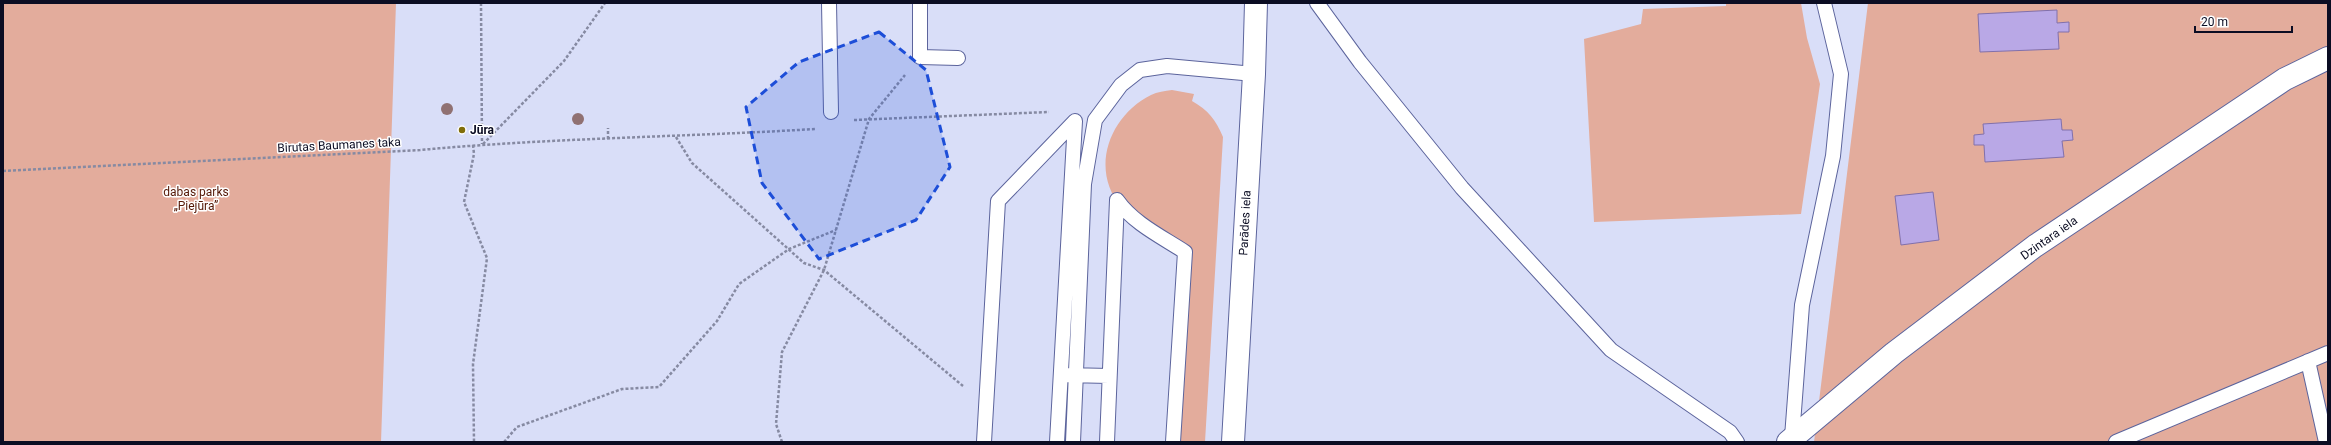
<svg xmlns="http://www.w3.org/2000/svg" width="2331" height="445" font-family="Roboto,sans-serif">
  <rect width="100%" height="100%" fill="#d9def8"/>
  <path fill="#e3ac9c" d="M 3,3 L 396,3 L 381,442 L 3,442 Z
    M 1726,3 L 1801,3 L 1807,38 L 1820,84 L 1801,214 L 1594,222 L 1584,39 L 1641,24 L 1643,9 L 1726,6 Z
    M 1868,3 L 2328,3 L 2328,442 L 1814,442 Z
    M 1172,90 L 1194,94 L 1192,101 C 1208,110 1216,120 1223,137 L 1205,442 L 1173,442 L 1185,252 C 1170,241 1155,231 1140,220 C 1134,217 1127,213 1122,208 C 1089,170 1109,116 1151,95 C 1157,92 1165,91 1172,90 Z"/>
  <path fill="#b9a8e6" stroke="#8170ab" d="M 2057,10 L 2057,23 L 2069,22 L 2069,32 L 2058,32 L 2059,49 L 1980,52 L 1978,14 Z
    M 2061,119 L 2062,130 L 2072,130 L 2073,140 L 2062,141 L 2064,157 L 1985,162 L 1984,145 L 1974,145 L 1974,135 L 1984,134 L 1983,124 Z
    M 1933,192 L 1939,240 L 1901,245 L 1895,196 Z"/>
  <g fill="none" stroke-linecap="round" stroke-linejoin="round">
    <g stroke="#5c649c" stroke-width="16">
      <path id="service" d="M 829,3 L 831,112
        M 920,3 L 920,57 L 958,58
        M 1317,3 L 1360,62 L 1462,188 L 1611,350 L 1730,432 L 1737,442
        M 2308,361 L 2326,442
        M 1066,375 L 1109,376
        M 1792,437 L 1802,305 L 1833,156 L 1841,74 L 1824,3
        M 984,442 L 998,201 L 1075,121 L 1057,442
        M 1073,442 L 1084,184 L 1095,120 L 1121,85 L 1140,70 L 1167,66 L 1254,74
        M 1107,442 L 1117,200 C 1133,223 1162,237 1185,252 L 1173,442
        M 2116,442 L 2328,353"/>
    </g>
    <g stroke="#5c649c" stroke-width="24">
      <path id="minor" d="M 1788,442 L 1894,353 L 2035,246 L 2285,79 L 2328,58"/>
    </g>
    <g stroke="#5c649c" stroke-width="24">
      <path id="tertiary" d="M 1233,442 L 1254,74 L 1256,3"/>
    </g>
    <path stroke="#868aa2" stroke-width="2.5" stroke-dasharray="3 2" stroke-linecap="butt" d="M 481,3 L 482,144
      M 854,120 L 1049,112
      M 676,137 L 692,163 L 804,263 L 824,270 L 963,386
      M 608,139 L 608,128
      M 483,144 L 564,61 L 605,3
      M 473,145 L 474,154 L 464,202 L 487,258 L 473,364 L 474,442
      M 3,171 L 420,150 C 551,138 683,137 815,129
      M 504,442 L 517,427 L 622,389 L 659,387 L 717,321 L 739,284 L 789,249 L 836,230
      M 782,442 L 776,424 L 782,352 L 824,270 L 869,119 L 905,75"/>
    <use href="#service" stroke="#fff" stroke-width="14"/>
    <use href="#minor" stroke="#fff" stroke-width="22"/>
    <use href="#tertiary" stroke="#fff" stroke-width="22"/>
  </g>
  <g fill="#907172">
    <circle cx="447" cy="109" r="6"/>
    <circle cx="578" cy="119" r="6"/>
  </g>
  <path fill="#1d4ed8" fill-opacity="0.2" stroke="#1d4ed8" stroke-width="3" stroke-dasharray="8 5" stroke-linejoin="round" d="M 879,32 L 926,70 L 950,167 L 916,220 L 819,259 L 762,183 L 746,107 L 799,62 Z"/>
  <circle fill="#806d09" stroke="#fff" stroke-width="1.5" cx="462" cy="130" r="4"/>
  <g text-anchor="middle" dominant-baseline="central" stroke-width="3" stroke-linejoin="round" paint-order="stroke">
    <g font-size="12" font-weight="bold" fill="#0b0d23" stroke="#fff" text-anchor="start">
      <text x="470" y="130">Jūra</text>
    </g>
    <g font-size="12" fill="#0b0d23" stroke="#fff">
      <text transform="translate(339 145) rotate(-3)">Birutas Baumanes taka</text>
      <text transform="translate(1245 223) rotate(-87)">Parādes iela</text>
      <text transform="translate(2049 238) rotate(-35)">Dzintara iela</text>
    </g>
    <g font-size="12" fill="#541705" stroke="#fff">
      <text x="196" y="192">dabas parks<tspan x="196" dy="14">„Piejūra”</tspan></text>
    </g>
  </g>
  <rect width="2331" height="445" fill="none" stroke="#0b0d23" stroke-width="8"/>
  <path d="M2195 26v6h97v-6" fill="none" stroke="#0b0d23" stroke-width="2"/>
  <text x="2201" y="26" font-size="12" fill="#0b0d23" stroke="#ffffff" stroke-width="3" paint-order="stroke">20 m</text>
</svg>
